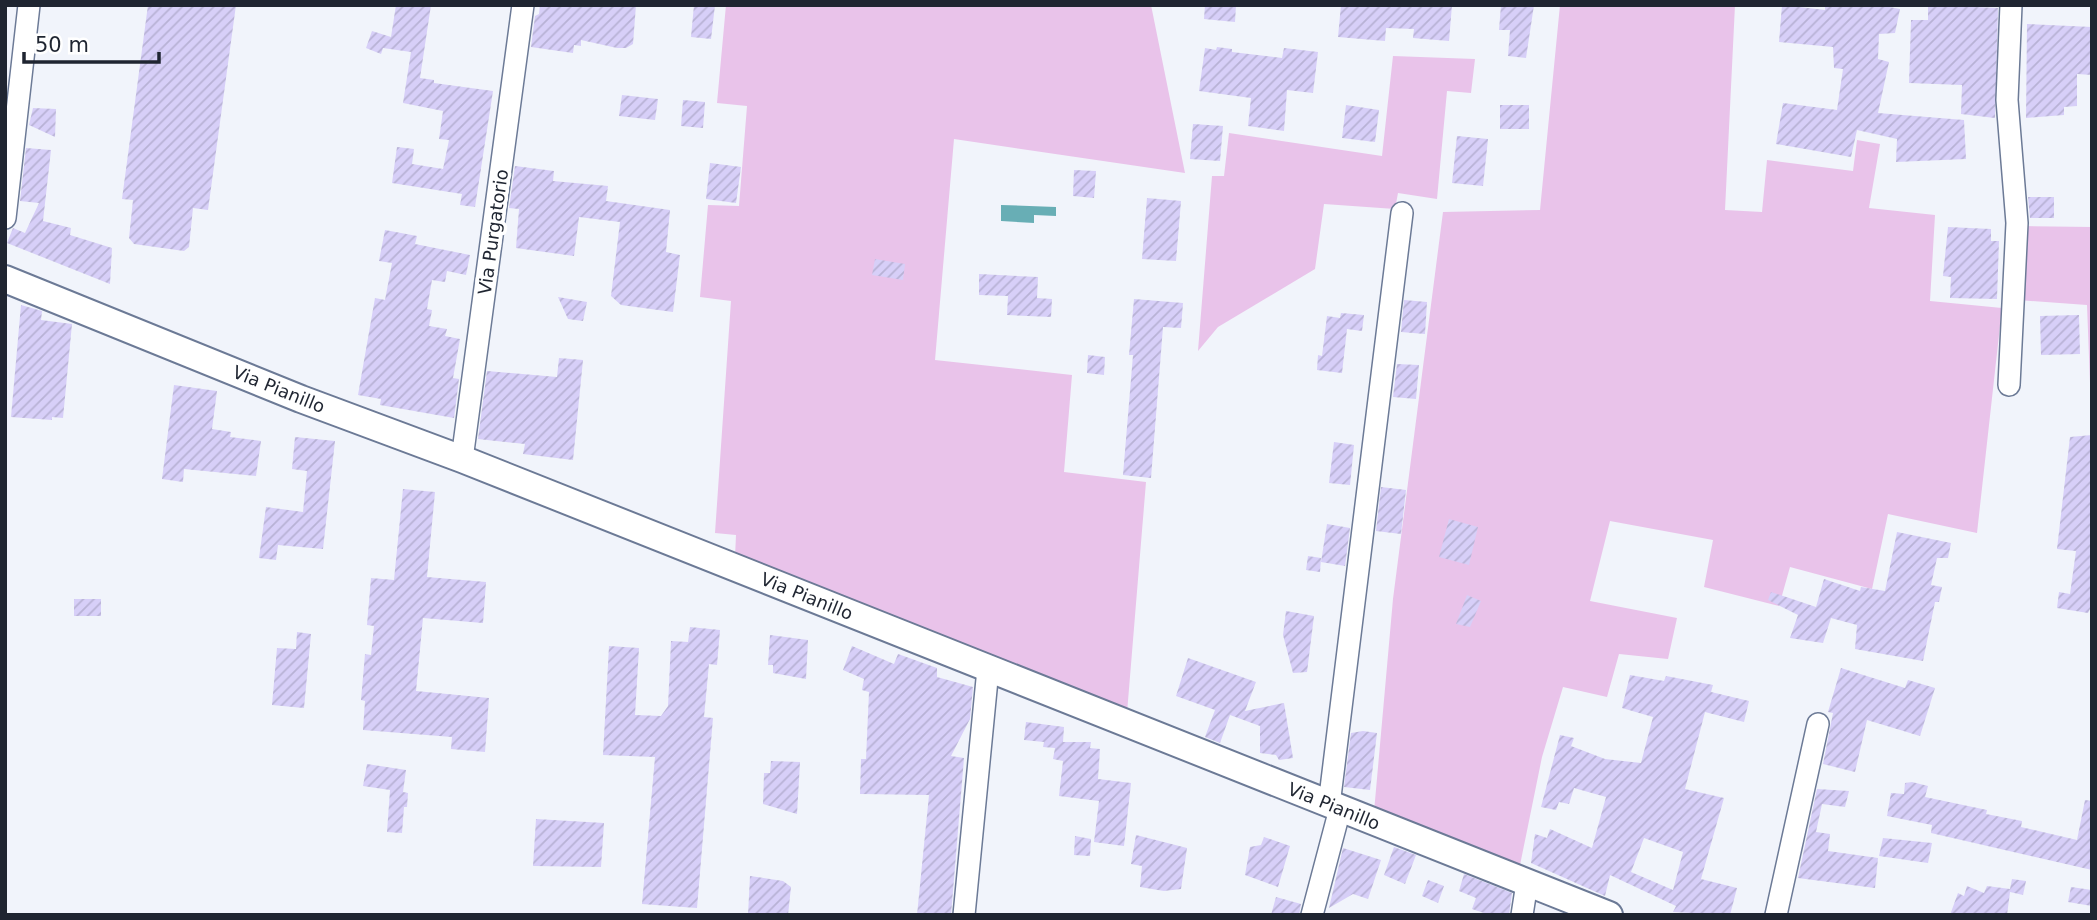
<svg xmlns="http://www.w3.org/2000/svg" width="2097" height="920" font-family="'DejaVu Sans',sans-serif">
  <defs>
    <pattern id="building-hatch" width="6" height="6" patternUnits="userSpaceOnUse" patternTransform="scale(1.75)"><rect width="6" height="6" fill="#d7cff8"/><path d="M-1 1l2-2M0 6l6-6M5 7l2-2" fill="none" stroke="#b8b2d5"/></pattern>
  </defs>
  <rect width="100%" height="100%" fill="#f1f4fb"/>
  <path fill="#e9c3ea" d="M 726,5 L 1151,5 L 1185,173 L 954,139 L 935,360 L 1072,375 L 1064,472 L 1146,482 L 1127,713 L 735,557 L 736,535 L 715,533 L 731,301 L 700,297 L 708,205 L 739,206 L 747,106 L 717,103 Z
    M 1560,5 L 1735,5 L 1725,210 L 1762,212 L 1767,160 L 1853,171 L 1857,140 L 1880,144 L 1869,208 L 1935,215 L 1930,301 L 2002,308 L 1977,533 L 1888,514 L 1872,589 L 1790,567 L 1779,606 L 1704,587 L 1713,540 L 1610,521 L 1590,601 L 1677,618 L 1668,659 L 1619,654 L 1607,697 L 1563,687 L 1542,757 L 1519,870 L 1374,812 L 1393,599 L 1443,212 L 1540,210 Z
    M 1393,56 L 1475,59 L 1471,93 L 1447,91 L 1437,199 L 1398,193 L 1395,209 L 1324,204 L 1315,269 L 1218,327 L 1198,351 L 1212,176 L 1224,176 L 1229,133 L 1382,156 Z
    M 2022,226 L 2092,227 L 2092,435 L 2087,305 L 2018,300 Z"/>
  <path fill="#68aeb5" d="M 1001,205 L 1056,207 L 1056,216 L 1034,215 L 1034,223 L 1001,221 Z"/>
  <path fill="url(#building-hatch)" fill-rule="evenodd" d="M 148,5 L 236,5 L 208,210 L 193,208 L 189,247 L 184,251 L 134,244 L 129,238 L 133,200 L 122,199 Z
    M 396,5 L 431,5 L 420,78 L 434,80 L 434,83 L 493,91 L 475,207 L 460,205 L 462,194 L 392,183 L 397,147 L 414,149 L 412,164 L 443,169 L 449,140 L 439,139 L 443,111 L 403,103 L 411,52 L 383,48 L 381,54 L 366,48 L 372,31 L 391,37 Z
    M 540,5 L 636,5 L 633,44 L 626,48 L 617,48 L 581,40 L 581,46 L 574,45 L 573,53 L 531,47 L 535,16 L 539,14 Z
    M 694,5 L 715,5 L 711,39 L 691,37 Z
    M 1205,5 L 1236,5 L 1235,22 L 1204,19 Z
    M 1341,5 L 1452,5 L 1449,41 L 1413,38 L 1414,29 L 1386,28 L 1385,41 L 1338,37 Z
    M 1501,5 L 1534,5 L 1526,58 L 1508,56 L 1510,30 L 1499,30 Z
    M 1782,5 L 1825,10 L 1825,5 L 1879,5 L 1900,9 L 1895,33 L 1879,34 L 1878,59 L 1889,62 L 1878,113 L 1964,120 L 1966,159 L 1896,162 L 1897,139 L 1857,130 L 1851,157 L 1776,144 L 1783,103 L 1837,110 L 1843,69 L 1834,68 L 1833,47 L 1779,42 Z
    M 1928,5 L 1998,8 L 1995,118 L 1961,114 L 1962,85 L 1909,83 L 1911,20 L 1928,20 Z
    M 2027,24 L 2092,27 L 2092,75 L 2077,74 L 2077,106 L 2064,107 L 2064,115 L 2026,118 Z
    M 1217,47 L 1232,49 L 1232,52 L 1282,58 L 1284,48 L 1318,52 L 1313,93 L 1287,90 L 1284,131 L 1248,126 L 1251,98 L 1199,91 L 1205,48 L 1216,50 Z
    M 622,95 L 658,99 L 655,120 L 619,116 Z
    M 683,100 L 705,102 L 703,128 L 681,126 Z
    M 1346,105 L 1379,110 L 1375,142 L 1342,138 Z
    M 1500,105 L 1529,105 L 1529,129 L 1500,129 Z
    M 33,108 L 56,109 L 55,137 L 29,125 Z
    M 1193,124 L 1223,126 L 1220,161 L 1190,159 Z
    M 1457,136 L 1488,139 L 1483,186 L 1452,183 Z
    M 26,148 L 51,150 L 43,221 L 71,228 L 70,235 L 112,248 L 110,284 L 7,243 L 13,228 L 25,233 L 39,203 L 20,201 Z
    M 710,163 L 741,167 L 736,203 L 706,199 Z
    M 515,166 L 554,171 L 553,181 L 608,186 L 606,201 L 670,210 L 666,252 L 680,255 L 673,312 L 621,305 L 611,296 L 620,222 L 579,217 L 574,256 L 516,248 L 519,209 L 509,208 Z
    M 1074,170 L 1096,171 L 1094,198 L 1073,196 Z
    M 2028,197 L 2054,197 L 2054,218 L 2030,218 Z
    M 1147,198 L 1181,201 L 1176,261 L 1142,259 Z
    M 1948,227 L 1991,229 L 1991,241 L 1999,241 L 1997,299 L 1950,298 L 1951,277 L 1943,276 Z
    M 385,230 L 417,236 L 415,244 L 470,255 L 466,275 L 447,271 L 445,282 L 432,280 L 427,309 L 432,310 L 429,326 L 447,329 L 445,336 L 460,339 L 453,378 L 459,379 L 454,418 L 380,405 L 381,399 L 358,395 L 375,298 L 385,300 L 392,263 L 379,261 Z
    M 875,259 L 905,264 L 903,280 L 872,275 Z
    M 979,274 L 1038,277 L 1037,298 L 1052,299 L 1051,317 L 1007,315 L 1008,296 L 979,295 Z
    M 558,297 L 587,302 L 583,321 L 568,319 Z
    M 1134,299 L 1183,303 L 1181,328 L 1163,327 L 1151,478 L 1123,475 L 1133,355 L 1129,355 Z
    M 1404,300 L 1427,302 L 1425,334 L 1401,332 Z
    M 21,305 L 42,311 L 41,320 L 72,324 L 63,418 L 52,417 L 52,420 L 11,417 Z
    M 1341,313 L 1364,315 L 1362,331 L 1347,329 L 1342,373 L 1317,370 L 1318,355 L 1322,356 L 1327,316 L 1340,318 Z
    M 2079,315 L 2080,354 L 2041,355 L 2040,316 Z
    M 1088,355 L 1105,357 L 1104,375 L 1087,373 Z
    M 559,358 L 583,360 L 573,460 L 523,454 L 525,444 L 478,439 L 487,371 L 557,377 Z
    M 1397,364 L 1419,365 L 1416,399 L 1393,397 Z
    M 174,385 L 217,391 L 212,429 L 231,432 L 230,437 L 261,441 L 256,476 L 184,469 L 183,482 L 162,479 Z
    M 2092,435 L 2092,605 L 2088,613 L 2057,608 L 2059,592 L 2070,594 L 2076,551 L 2057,549 L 2070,437 Z
    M 295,437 L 335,441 L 323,549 L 278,545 L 276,560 L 259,558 L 266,507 L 303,512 L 307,471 L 292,469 Z
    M 1334,442 L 1354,445 L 1350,485 L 1329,483 Z
    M 1381,487 L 1406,490 L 1401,534 L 1376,531 Z
    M 403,489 L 435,492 L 427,577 L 486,582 L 483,623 L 423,618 L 416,691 L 489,698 L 485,752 L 451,749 L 452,737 L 363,730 L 365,701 L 361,700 L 365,654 L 371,655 L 374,626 L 367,625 L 371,578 L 394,580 Z
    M 1449,519 L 1478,527 L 1469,565 L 1439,557 Z
    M 1327,524 L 1350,528 L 1345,566 L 1321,562 Z
    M 1897,532 L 1951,543 L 1948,558 L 1937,558 L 1931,585 L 1942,587 L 1939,602 L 1935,602 L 1923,661 L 1855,649 L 1857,625 L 1831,618 L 1823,643 L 1790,638 L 1798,615 L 1768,600 L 1771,592 L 1816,607 L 1824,579 L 1860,591 L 1861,587 L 1885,591 Z
    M 1308,556 L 1321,558 L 1320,572 L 1306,570 Z
    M 1467,595 L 1481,601 L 1470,627 L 1456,624 Z
    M 74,599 L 101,599 L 101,616 L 74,616 Z
    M 1286,611 L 1314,616 L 1307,672 L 1293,673 L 1283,635 Z
    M 690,627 L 720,630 L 717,665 L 709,664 L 704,717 L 713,718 L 697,908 L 642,904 L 655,757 L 603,755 L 609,646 L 639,648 L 635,715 L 661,716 L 668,706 L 671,641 L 688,642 Z
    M 297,632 L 311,634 L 304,708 L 272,705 L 277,648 L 296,649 Z
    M 770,635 L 808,640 L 806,679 L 773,673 L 773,665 L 768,665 Z
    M 852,646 L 894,664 L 898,654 L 937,668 L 937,677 L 973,687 L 970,719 L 951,756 L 964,758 L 951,915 L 917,915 L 929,795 L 860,794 L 861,759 L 866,759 L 869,692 L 862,690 L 864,679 L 843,670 Z
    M 1188,658 L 1256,682 L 1245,711 L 1284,703 L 1293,758 L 1279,760 L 1276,755 L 1260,753 L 1260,726 L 1230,715 L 1220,743 L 1205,737 L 1215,710 L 1176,696 Z
    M 1841,668 L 1905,688 L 1908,680 L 1935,688 L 1920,736 L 1867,720 L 1855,772 L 1823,764 L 1833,713 L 1828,712 Z
    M 1630,675 L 1664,681 L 1666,676 L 1713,685 L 1711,692 L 1749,701 L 1744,722 L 1705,712 L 1685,789 L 1724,798 L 1701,879 L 1737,888 L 1730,915 L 1673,912 L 1676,906 L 1610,875 L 1605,896 L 1531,863 L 1535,834 L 1547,838 L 1550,829 L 1592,848 L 1606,797 L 1574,788 L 1569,804 L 1559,802 L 1556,810 L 1541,807 L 1560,735 L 1574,738 L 1571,746 L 1605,759 L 1641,763 L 1653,717 L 1622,708 ZM 1644,838 L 1683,852 L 1673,890 L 1631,872 Z
    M 1026,722 L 1064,727 L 1063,742 L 1091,742 L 1090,748 L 1100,749 L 1098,779 L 1131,783 L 1124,846 L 1094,842 L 1099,801 L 1059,796 L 1063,761 L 1053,759 L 1055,748 L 1043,747 L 1044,742 L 1024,740 Z
    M 1363,731 L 1377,733 L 1370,790 L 1344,787 L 1351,733 Z
    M 771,761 L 800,762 L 797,814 L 763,804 L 764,773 L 770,773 Z
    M 367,764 L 406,770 L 403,792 L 408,793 L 407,807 L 404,807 L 402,833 L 387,832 L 390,790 L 363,786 Z
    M 1912,782 L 1928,786 L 1925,797 L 1987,810 L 1986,814 L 2022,821 L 2021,827 L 2077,840 L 2085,800 L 2092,801 L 2092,870 L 1931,833 L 1932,825 L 1887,816 L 1891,793 L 1904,794 L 1905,783 Z
    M 1817,789 L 1849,791 L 1845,807 L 1822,804 L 1816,832 L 1830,834 L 1828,851 L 1878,858 L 1875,888 L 1798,878 Z
    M 536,819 L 604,823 L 601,867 L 533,866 Z
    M 1136,835 L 1187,848 L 1181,889 L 1164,891 L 1140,887 L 1142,866 L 1131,864 Z
    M 1075,836 L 1091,839 L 1090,856 L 1074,855 Z
    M 1264,837 L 1290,846 L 1278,887 L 1245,875 L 1250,847 L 1261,845 Z
    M 1883,838 L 1932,843 L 1928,863 L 1879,856 Z
    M 1394,847 L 1416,855 L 1405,884 L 1384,875 Z
    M 1343,848 L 1381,860 L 1368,899 L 1353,894 L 1329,908 Z
    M 1464,874 L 1512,893 L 1509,915 L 1490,915 L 1472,909 L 1476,898 L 1459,891 Z
    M 750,876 L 783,881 L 791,887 L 788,915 L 748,915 Z
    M 2012,879 L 2026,881 L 2023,895 L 2010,892 L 2007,915 L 1950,915 L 1958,893 L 1964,896 L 1967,886 L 1984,893 L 1987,886 L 2010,889 Z
    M 1428,880 L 1444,886 L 1438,903 L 1422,896 Z
    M 2071,887 L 2092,890 L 2092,906 L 2068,902 Z
    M 1276,897 L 1301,904 L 1299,915 L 1271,915 Z"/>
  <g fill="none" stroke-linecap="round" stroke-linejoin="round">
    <g stroke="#6c7a96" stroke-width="24">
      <path id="minor" d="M 5,218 L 29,5
        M 2009,385 L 2017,223 L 2007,100 L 2011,5
        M 462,459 L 523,5
        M 1329,805 L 1402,213
        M 964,915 L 988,669
        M 1312,915 L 1340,809
        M 1522,915 L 1527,883
        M 1776,915 L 1818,724"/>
    </g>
    <g stroke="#6c7a96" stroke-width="30">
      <path id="tertiary" d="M 5,279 L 301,399 L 462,459 L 1609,915"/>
    </g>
    <use href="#minor" stroke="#fff" stroke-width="21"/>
    <use href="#tertiary" stroke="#fff" stroke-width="26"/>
  </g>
  <g text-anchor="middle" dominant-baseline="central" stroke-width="7" stroke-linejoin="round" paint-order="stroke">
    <g font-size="18" fill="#1f2531" stroke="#fff">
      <text transform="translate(493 232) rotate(-82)">Via Purgatorio</text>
      <text transform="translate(279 389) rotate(22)">Via Pianillo</text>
      <text transform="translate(807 596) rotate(22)">Via Pianillo</text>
      <text transform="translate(1334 806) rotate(22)">Via Pianillo</text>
    </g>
  </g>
  <rect width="2097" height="920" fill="none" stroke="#1f2531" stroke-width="14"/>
  <path d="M24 52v10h135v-10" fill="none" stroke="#1f2531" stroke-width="3.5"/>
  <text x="35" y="52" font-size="21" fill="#1f2531" stroke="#ffffff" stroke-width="5" paint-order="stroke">50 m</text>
</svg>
